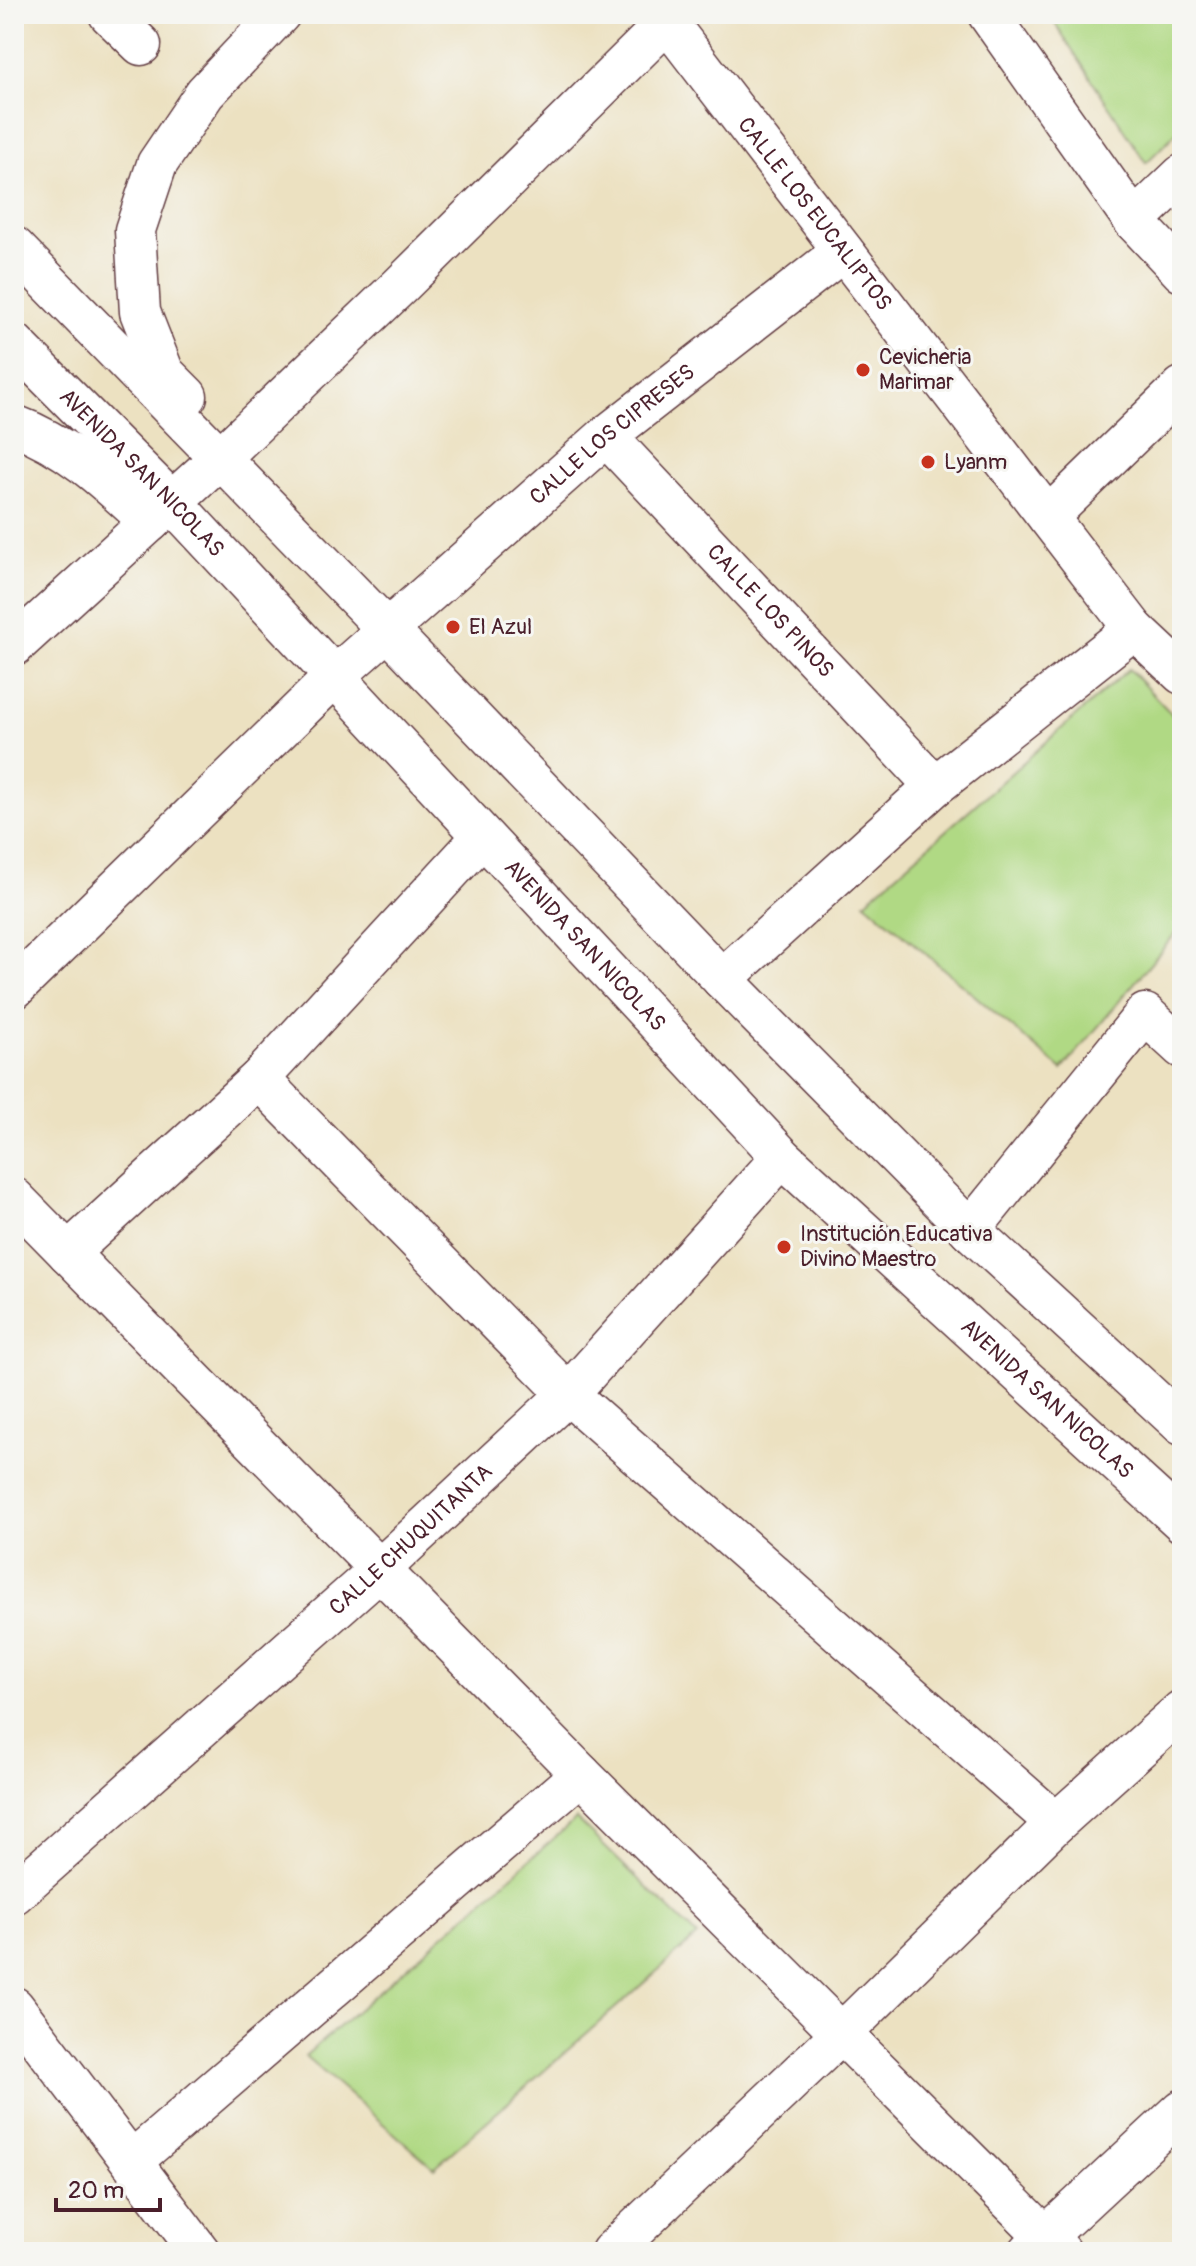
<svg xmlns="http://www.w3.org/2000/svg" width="1196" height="2266" font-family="Pangolin,sans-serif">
  <rect width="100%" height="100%" fill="#f6f6f2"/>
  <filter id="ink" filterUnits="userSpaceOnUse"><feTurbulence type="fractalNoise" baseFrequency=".0125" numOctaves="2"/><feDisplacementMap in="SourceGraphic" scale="16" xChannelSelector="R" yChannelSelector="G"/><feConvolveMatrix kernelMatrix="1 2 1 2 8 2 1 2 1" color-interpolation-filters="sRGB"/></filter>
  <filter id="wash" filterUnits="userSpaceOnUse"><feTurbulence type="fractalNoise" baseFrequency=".006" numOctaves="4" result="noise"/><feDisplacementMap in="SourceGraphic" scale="32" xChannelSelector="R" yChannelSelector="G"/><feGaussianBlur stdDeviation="1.8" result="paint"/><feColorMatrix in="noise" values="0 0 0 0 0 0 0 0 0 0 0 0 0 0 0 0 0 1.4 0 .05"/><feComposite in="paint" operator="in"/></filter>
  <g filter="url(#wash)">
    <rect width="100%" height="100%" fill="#ece1c1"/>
    <path fill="#b0d984" stroke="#7d7c58" stroke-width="2" d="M 1049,14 L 1182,14 L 1182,127 L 1146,163 Z
      M 1129,669 L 1182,725 L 1182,926 L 1062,1070 L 865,902 Z
      M 576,1819 L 697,1936 L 434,2168 L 305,2056 Z"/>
  </g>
  <g filter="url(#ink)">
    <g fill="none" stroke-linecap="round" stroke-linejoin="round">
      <g stroke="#623c42" stroke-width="43">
        <g id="minor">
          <path d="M 109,14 L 141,45"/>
          <path id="s1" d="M 661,14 L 1134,629 L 1182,674"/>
          <path d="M 988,14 L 1134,221 L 1182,272"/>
          <path d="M 1134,221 L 1182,175"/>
          <path d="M 14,247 L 388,630 L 722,979 L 970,1230 L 1182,1425"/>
          <path id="s2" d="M 14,343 L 172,502 L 782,1157 L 1182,1522"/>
          <path d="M 187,396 L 164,373 L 140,312 L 135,230 L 157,164 L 205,93 L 280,14"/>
          <path d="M 14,425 C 69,445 108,483 150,522"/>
          <path id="s3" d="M 606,436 L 935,786"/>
          <path d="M 1048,517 L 1182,387"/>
          <path d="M 14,646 L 221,457 L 401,285 L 667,22"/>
          <path d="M 722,979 L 935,786 L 1134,629"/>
          <path id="s4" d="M 14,989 L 334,677 L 606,436 L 843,251"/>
          <path d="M 259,1079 L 568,1394 L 1056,1823"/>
          <path d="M 14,1198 L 581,1774 L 1061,2252"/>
          <path d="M 970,1230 L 1145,1014 L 1182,1048"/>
          <path d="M 68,1253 L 259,1079 L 482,837"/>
          <path id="s5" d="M 14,1894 L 379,1570 L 568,1394 L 782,1157"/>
          <path d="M 14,2007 L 200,2252"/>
          <path d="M 132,2161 L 581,1774"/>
          <path d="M 611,2252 L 842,2033 L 1056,1823 L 1182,1710"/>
          <path d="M 1029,2252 L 1182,2110"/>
        </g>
      </g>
      <use href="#minor" stroke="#fff" stroke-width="40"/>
    </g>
  </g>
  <g fill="#c8321e" stroke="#f6f6f2" stroke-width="3">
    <circle cx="863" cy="370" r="8"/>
    <circle cx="928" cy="462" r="8"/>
    <circle cx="453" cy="627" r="8"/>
    <circle cx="784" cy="1247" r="8"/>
  </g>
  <g text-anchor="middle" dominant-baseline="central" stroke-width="6" stroke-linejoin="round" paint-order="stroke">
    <g font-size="22" fill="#4a1f2b" stroke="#f6f6f2">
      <text stroke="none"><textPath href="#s1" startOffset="252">CALLE LOS EUCALIPTOS</textPath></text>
      <text stroke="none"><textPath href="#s4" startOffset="816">CALLE LOS CIPRESES</textPath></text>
      <text stroke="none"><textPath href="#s2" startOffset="182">AVENIDA SAN NICOLAS</textPath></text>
      <text stroke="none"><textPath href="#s3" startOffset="240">CALLE LOS PINOS</textPath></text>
      <text stroke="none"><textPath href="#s2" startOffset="830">AVENIDA SAN NICOLAS</textPath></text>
      <text stroke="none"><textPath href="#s2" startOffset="1478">AVENIDA SAN NICOLAS</textPath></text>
      <text stroke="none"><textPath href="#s5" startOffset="532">CALLE CHUQUITANTA</textPath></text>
    </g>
    <g font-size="22" fill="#4a1f2b" stroke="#f6f6f2" text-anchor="start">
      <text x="879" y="357">Cevicheria<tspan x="879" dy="25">Marimar</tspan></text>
      <text x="944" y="462">Lyanm</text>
      <text x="469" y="627">El Azul</text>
      <text x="800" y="1234">Institución Educativa<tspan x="800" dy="25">Divino Maestro</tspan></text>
    </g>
  </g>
  <rect width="1196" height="2266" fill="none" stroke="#f6f6f2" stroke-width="48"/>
  <path d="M56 2198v12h104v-12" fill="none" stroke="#4a1f2b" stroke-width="4"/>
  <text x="68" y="2198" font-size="24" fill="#4a1f2b" stroke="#f6f6f2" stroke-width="6" paint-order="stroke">20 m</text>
</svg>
